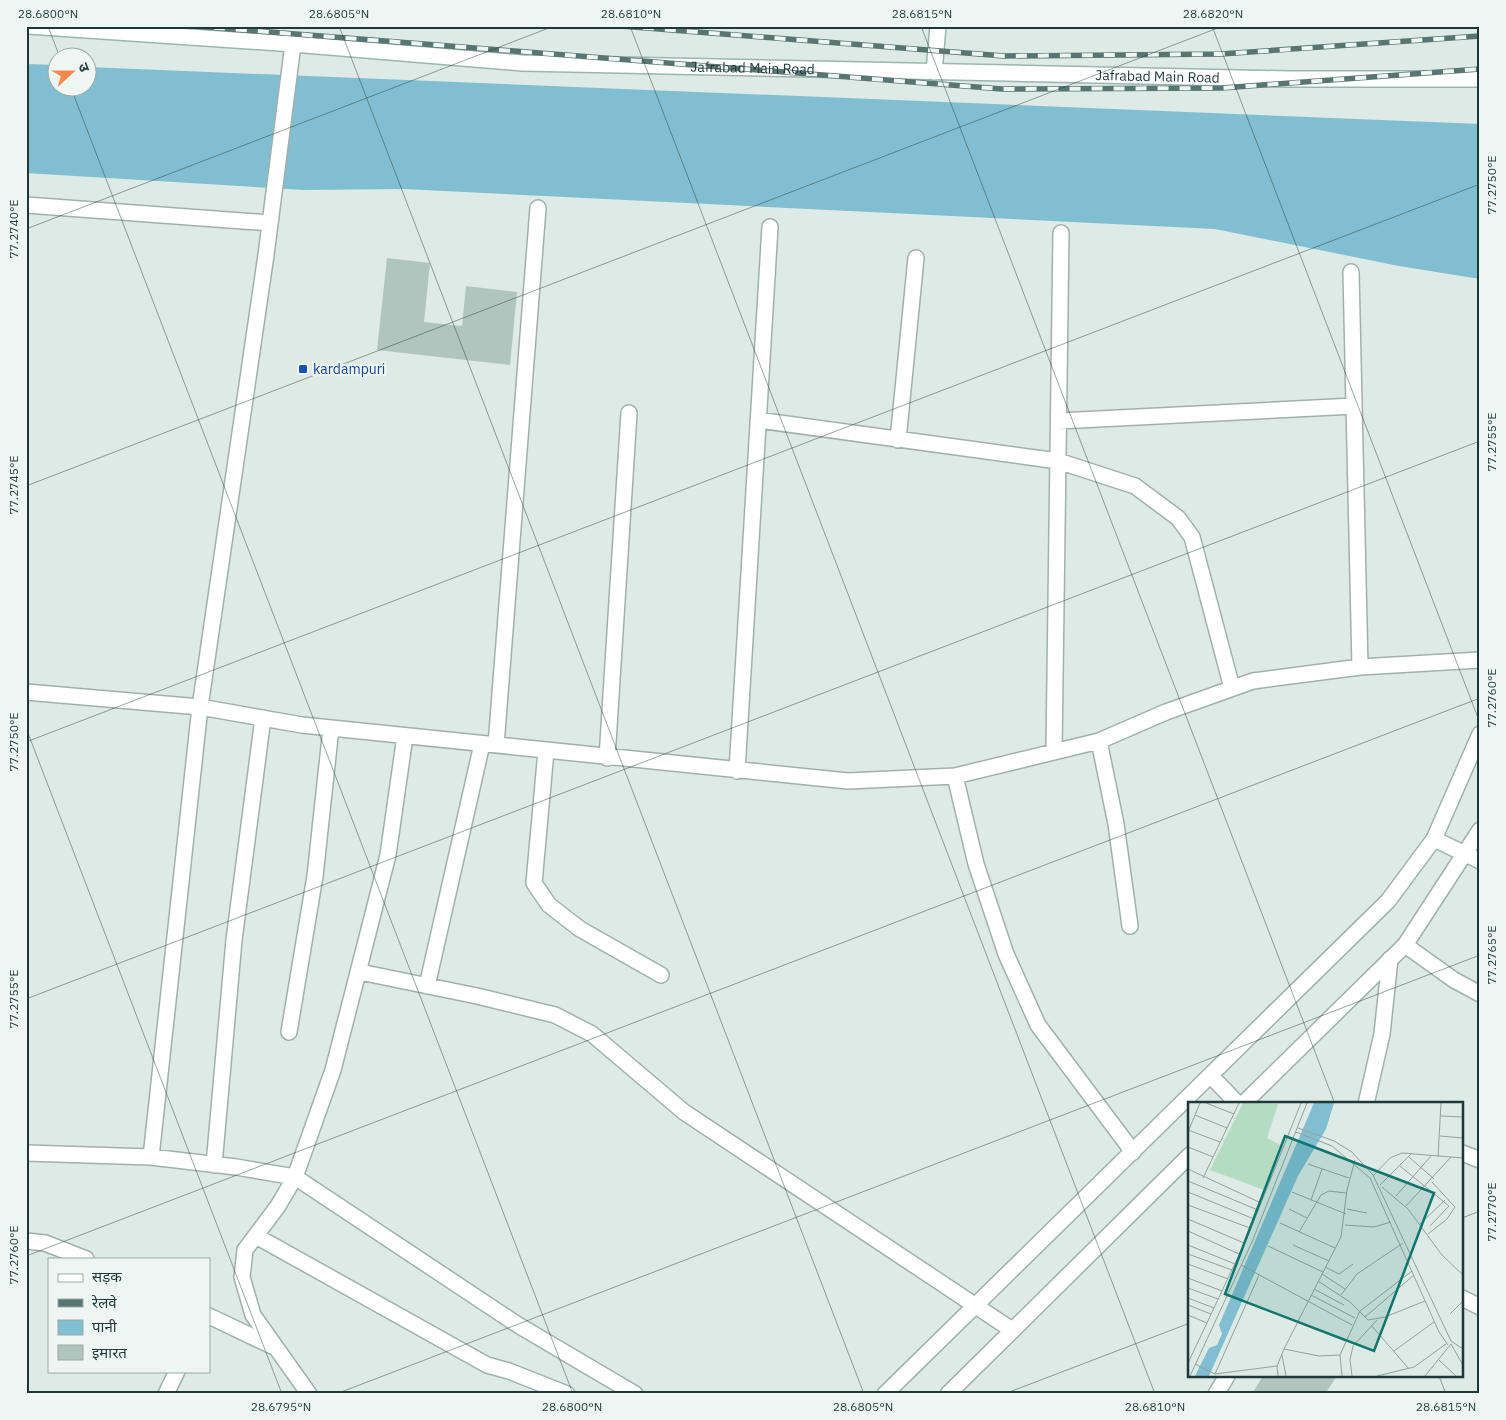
<svg xmlns="http://www.w3.org/2000/svg" width="1506" height="1420" font-family="'IBM Plex Sans','Noto Sans Devanagari',sans-serif">
  <rect width="100%" height="100%" fill="#ddeae5"/>
  <path fill="#81bed2" d="M 26,64 L 57,65 L 58,88 L 88,88 L 88,67 L 1480,124 L 1480,279 L 1399,266 L 1215,229 L 404,189 L 304,190 L 26,173 Z"/>
  <path fill="#b2c4be" d="M 387,258 L 430,263 L 424,322 L 462,326 L 466,286 L 517,292 L 510,365 L 377,350 Z
    M 1263,1376 L 1337,1376 L 1325,1394 L 1252,1394 Z"/>
  <g fill="none" stroke-linecap="round" stroke-linejoin="round">
    <g stroke="#a0b1ad" stroke-width="18">
      <path id="minor" d="M 26,205 L 270,223
        M 1351,272 L 1360,667
        M 758,420 L 1058,461 L 1135,486 L 1178,518 L 1192,537 L 1232,688
        M 1059,421 L 1354,406
        M 898,440 L 916,258
        M 26,692 L 200,707 L 302,725 L 848,781 L 955,776 L 1099,741 L 1166,712 L 1253,681 L 1360,667 L 1480,660
        M 1099,741 L 1116,824 L 1130,926
        M 496,745 L 538,208
        M 546,751 L 534,883 L 549,905 L 580,929 L 661,975
        M 1054,752 L 1061,233
        M 607,758 L 629,413
        M 737,771 L 770,227
        M 955,776 L 976,864 L 1006,954 L 1038,1025 L 1133,1152
        M 1434,839 L 1480,861
        M 1405,945 L 1454,980 L 1480,994
        M 360,972 L 477,996 L 555,1015 L 592,1034 L 684,1112 L 1012,1330
        M 427,986 L 482,744
        M 289,1032 L 315,876 L 331,728
        M 1366,1104 L 1382,1034 L 1390,959
        M 26,1153 L 151,1157 L 236,1167 L 295,1177 L 518,1325 L 635,1394
        M 1462,1153 L 1480,1160
        M 151,1157 L 200,707 L 266,255 L 293,44
        M 214,1165 L 234,940 L 263,718
        M 256,1236 L 487,1365 L 509,1371 L 567,1394
        M 26,1241 L 45,1243 L 86,1259
        M 1462,1298 L 1480,1307
        M 209,1316 L 274,1347
        M 166,1394 L 177,1371
        M 309,1394 L 253,1315 L 242,1277 L 245,1250 L 278,1206 L 295,1177 L 333,1070 L 388,855 L 405,736
        M 1216,1394 L 1227,1376"/>
    </g>
    <g stroke="#a0b1ad" stroke-width="18">
      <path id="tertiary" d="M 1211,1076 L 1238,1104
        M 1243,1104 L 1405,945 L 1480,830
        M 885,1394 L 1388,901 L 1434,839 L 1480,734
        M 948,1394 L 1190,1155"/>
    </g>
    <g stroke="#9bb6af" stroke-width="18">
      <g id="secondary">
        <path id="s1" d="M 28,26 L 293,44 L 522,63 L 1288,79 L 1480,79"/>
        <path d="M 934,72 L 938,26"/>
      </g>
    </g>
    <use href="#minor" stroke="#fff" stroke-width="15"/>
    <use href="#tertiary" stroke="#fff" stroke-width="15"/>
    <use href="#secondary" stroke="#fff" stroke-width="15"/>
    <g stroke="#587570" stroke-width="5.5">
      <path id="rail" d="M 192,26 L 1002,89 L 1222,88 L 1480,69
        M 621,26 L 1004,56 L 1221,54 L 1480,36"/>
    </g>
    <use href="#rail" stroke="#edf6f3" stroke-width="4" stroke-dasharray="11" stroke-linecap="butt"/>
  </g>
  <path fill="none" stroke="#1e3935" stroke-width="1" stroke-opacity="0.45" d="M 48,26 L 60,58M 339,26 L 864,1394M 630,26 L 1155,1394M 921,26 L 1335,1104M 1212,26 L 1480,723M 71,88 L 573,1394M 26,229 L 554,26M 26,486 L 1223,26M 26,728 L 282,1394M 26,742 L 1480,184M 26,999 L 1480,441M 1462,1218 L 1480,1211M 26,1256 L 1480,698M 1439,1376 L 1446,1394M 336,1394 L 1480,955M 1004,1394 L 1190,1323"/>
  <rect fill="#1a4fb4" stroke="#edf6f3" stroke-width="2" x="298" y="364" width="10" height="10" rx="2.5"/>
  <g text-anchor="middle" dominant-baseline="central" stroke-width="4.5" stroke-linejoin="round" paint-order="stroke">
    <g font-size="14" fill="#1e3935" stroke="#edf6f3">
      <text stroke="none"><textPath href="#s1" startOffset="726">Jafrabad Main Road</textPath></text>
      <text stroke="none"><textPath href="#s1" startOffset="1131">Jafrabad Main Road</textPath></text>
    </g>
    <g font-size="14" fill="#164399" stroke="#edf6f3" text-anchor="start">
      <text x="313" y="369">kardampuri</text>
    </g>
  </g>
  <g transform="translate(1188 1102)">
    <rect width="275" height="275" fill="#ddeae5"/>
    <path d="M 55,1 L 90,2 L 79,36 L 92,43 L 76,88 L 22,68 Z" fill="#b4dcc3"/>
    <path d="M 126,1 L 146,1 L 138,27 L 110,74 L 21,274 L 7,274 L 21,246 L 29,243 L 34,232 L 31,223 Z" fill="#81bed2"/>
    <path fill="none" stroke="#91a39f" stroke-width="1" d="M 18,1 L 46,12M 7,13 L 39,26M 253,14 L 275,15M 110,26 L 146,39 L 164,50 L 185,73 L 263,239 L 275,247M 0,28 L 32,40M 0,30 L 12,1M 108,30 L 144,44 L 182,76 L 251,230 L 260,243M 252,34 L 275,36M 0,45 L 25,55M 221,55 L 246,77M 250,55 L 253,1M 120,62 L 161,76M 212,64 L 261,104 L 242,124M 0,67 L 73,101M 185,74 L 202,56 L 214,51 L 275,56M 15,76 L 51,1M 0,79 L 70,108M 192,83 L 224,51M 194,85 L 220,107 L 254,153 L 275,173M 0,90 L 66,117M 104,90 L 158,112M 208,94 L 243,54M 123,98 L 134,67M 0,103 L 62,126M 218,104 L 263,55M 101,107 L 119,116M 159,107 L 179,111M 0,117 L 56,141M 92,121 L 147,146M 232,122 L 257,98M 157,123 L 186,125 L 203,120M 0,129 L 51,152M 111,130 L 133,93 L 141,89 L 158,91M 240,132 L 259,117 L 267,105 L 244,80M 0,143 L 47,162M 105,143 L 141,159M 80,144 L 135,170M 0,152 L 44,168M 0,162 L 40,177M 53,163 L 164,223M 137,165 L 151,172 L 165,162M 134,172 L 157,187M 0,176 L 34,189M 130,179 L 162,200 L 180,218 L 197,215 L 237,199M 0,186 L 30,197M 126,187 L 156,203M 123,193 L 167,216M 153,193 L 169,172 L 215,141M 0,196 L 26,206M 0,203 L 23,212M 262,212 L 275,199M 0,213 L 19,221M 177,215 L 226,173M 109,220 L 157,239M 183,223 L 221,267M 263,242 L 275,263M 96,247 L 131,254 L 152,253M 206,249 L 246,220M 94,253 L 98,274M 251,258 L 268,274M 0,261 L 59,136 L 113,1M 7,262 L 27,272 L 89,264M 27,272 L 71,173M 2,274 L 64,140 L 119,1M 90,274 L 89,264 L 96,247 L 153,135 L 159,88 L 167,58M 154,274 L 152,253 L 172,209 L 224,169M 164,274 L 162,258 L 165,244 L 189,218M 189,274 L 226,265 L 258,242M 237,274 L 263,242"/>
    <path fill="#0f766e" fill-opacity="0.15" stroke="#0f766e" stroke-width="2.5" d="M 97,34 L 246,91 L 186,249 L 37,192 Z"/>
    <rect width="275" height="275" fill="none" stroke="#1e3935" stroke-width="2.5"/>
  </g>
  <rect width="1506" height="1420" fill="none" stroke="#edf6f3" stroke-width="55"/>
  <rect x="48" y="1258" width="162" height="115" fill="#edf6f3" stroke="#9aaaa7"/>
  <rect x="58" y="1274" width="25" height="8" fill="#ffffff" stroke="#9aaaa7"/>
  <text x="92" y="1282" font-size="15" fill="#1e3935">सड़क</text>
  <rect x="58" y="1299" width="25" height="8" fill="#587570" stroke="#9aaaa7"/>
  <text x="92" y="1308" font-size="15" fill="#1e3935">रेलवे</text>
  <rect x="58" y="1320" width="25" height="15" fill="#81bed2" stroke="#9aaaa7"/>
  <text x="92" y="1332" font-size="15" fill="#1e3935">पानी</text>
  <rect x="58" y="1345" width="25" height="15" fill="#b2c4be" stroke="#9aaaa7"/>
  <text x="92" y="1358" font-size="15" fill="#1e3935">इमारत</text>
  <g transform="translate(72 72) rotate(69)"><circle r="24" fill="#edf6f3" stroke="#9aaaa7"/>
  <path d="M0-4L9 19L0 12L-9 19Z" fill="#f8874c"/>
  <text y="-8" font-size="14" font-weight="bold" text-anchor="middle" fill="#1e3935">उ</text>
  </g>
  <rect x="28" y="28" width="1450" height="1364" fill="none" stroke="#1e3935" stroke-width="2"/>
  <g font-size="12" text-anchor="middle" fill="#1e3935">
    <text x="48" y="18">28.6800°N</text>
    <text x="339" y="18">28.6805°N</text>
    <text x="631" y="18">28.6810°N</text>
    <text x="922" y="18">28.6815°N</text>
    <text x="1213" y="18">28.6820°N</text>
    <text transform="translate(1492 185) rotate(-90)" y="4">77.2750°E</text>
    <text transform="translate(14 229) rotate(-90)" y="4">77.2740°E</text>
    <text transform="translate(1492 442) rotate(-90)" y="4">77.2755°E</text>
    <text transform="translate(14 485) rotate(-90)" y="4">77.2745°E</text>
    <text transform="translate(1492 698) rotate(-90)" y="4">77.2760°E</text>
    <text transform="translate(14 742) rotate(-90)" y="4">77.2750°E</text>
    <text transform="translate(1492 955) rotate(-90)" y="4">77.2765°E</text>
    <text transform="translate(14 999) rotate(-90)" y="4">77.2755°E</text>
    <text transform="translate(1492 1212) rotate(-90)" y="4">77.2770°E</text>
    <text transform="translate(14 1255) rotate(-90)" y="4">77.2760°E</text>
    <text x="281" y="1411">28.6795°N</text>
    <text x="572" y="1411">28.6800°N</text>
    <text x="863" y="1411">28.6805°N</text>
    <text x="1155" y="1411">28.6810°N</text>
    <text x="1446" y="1411">28.6815°N</text>
  </g>
</svg>
